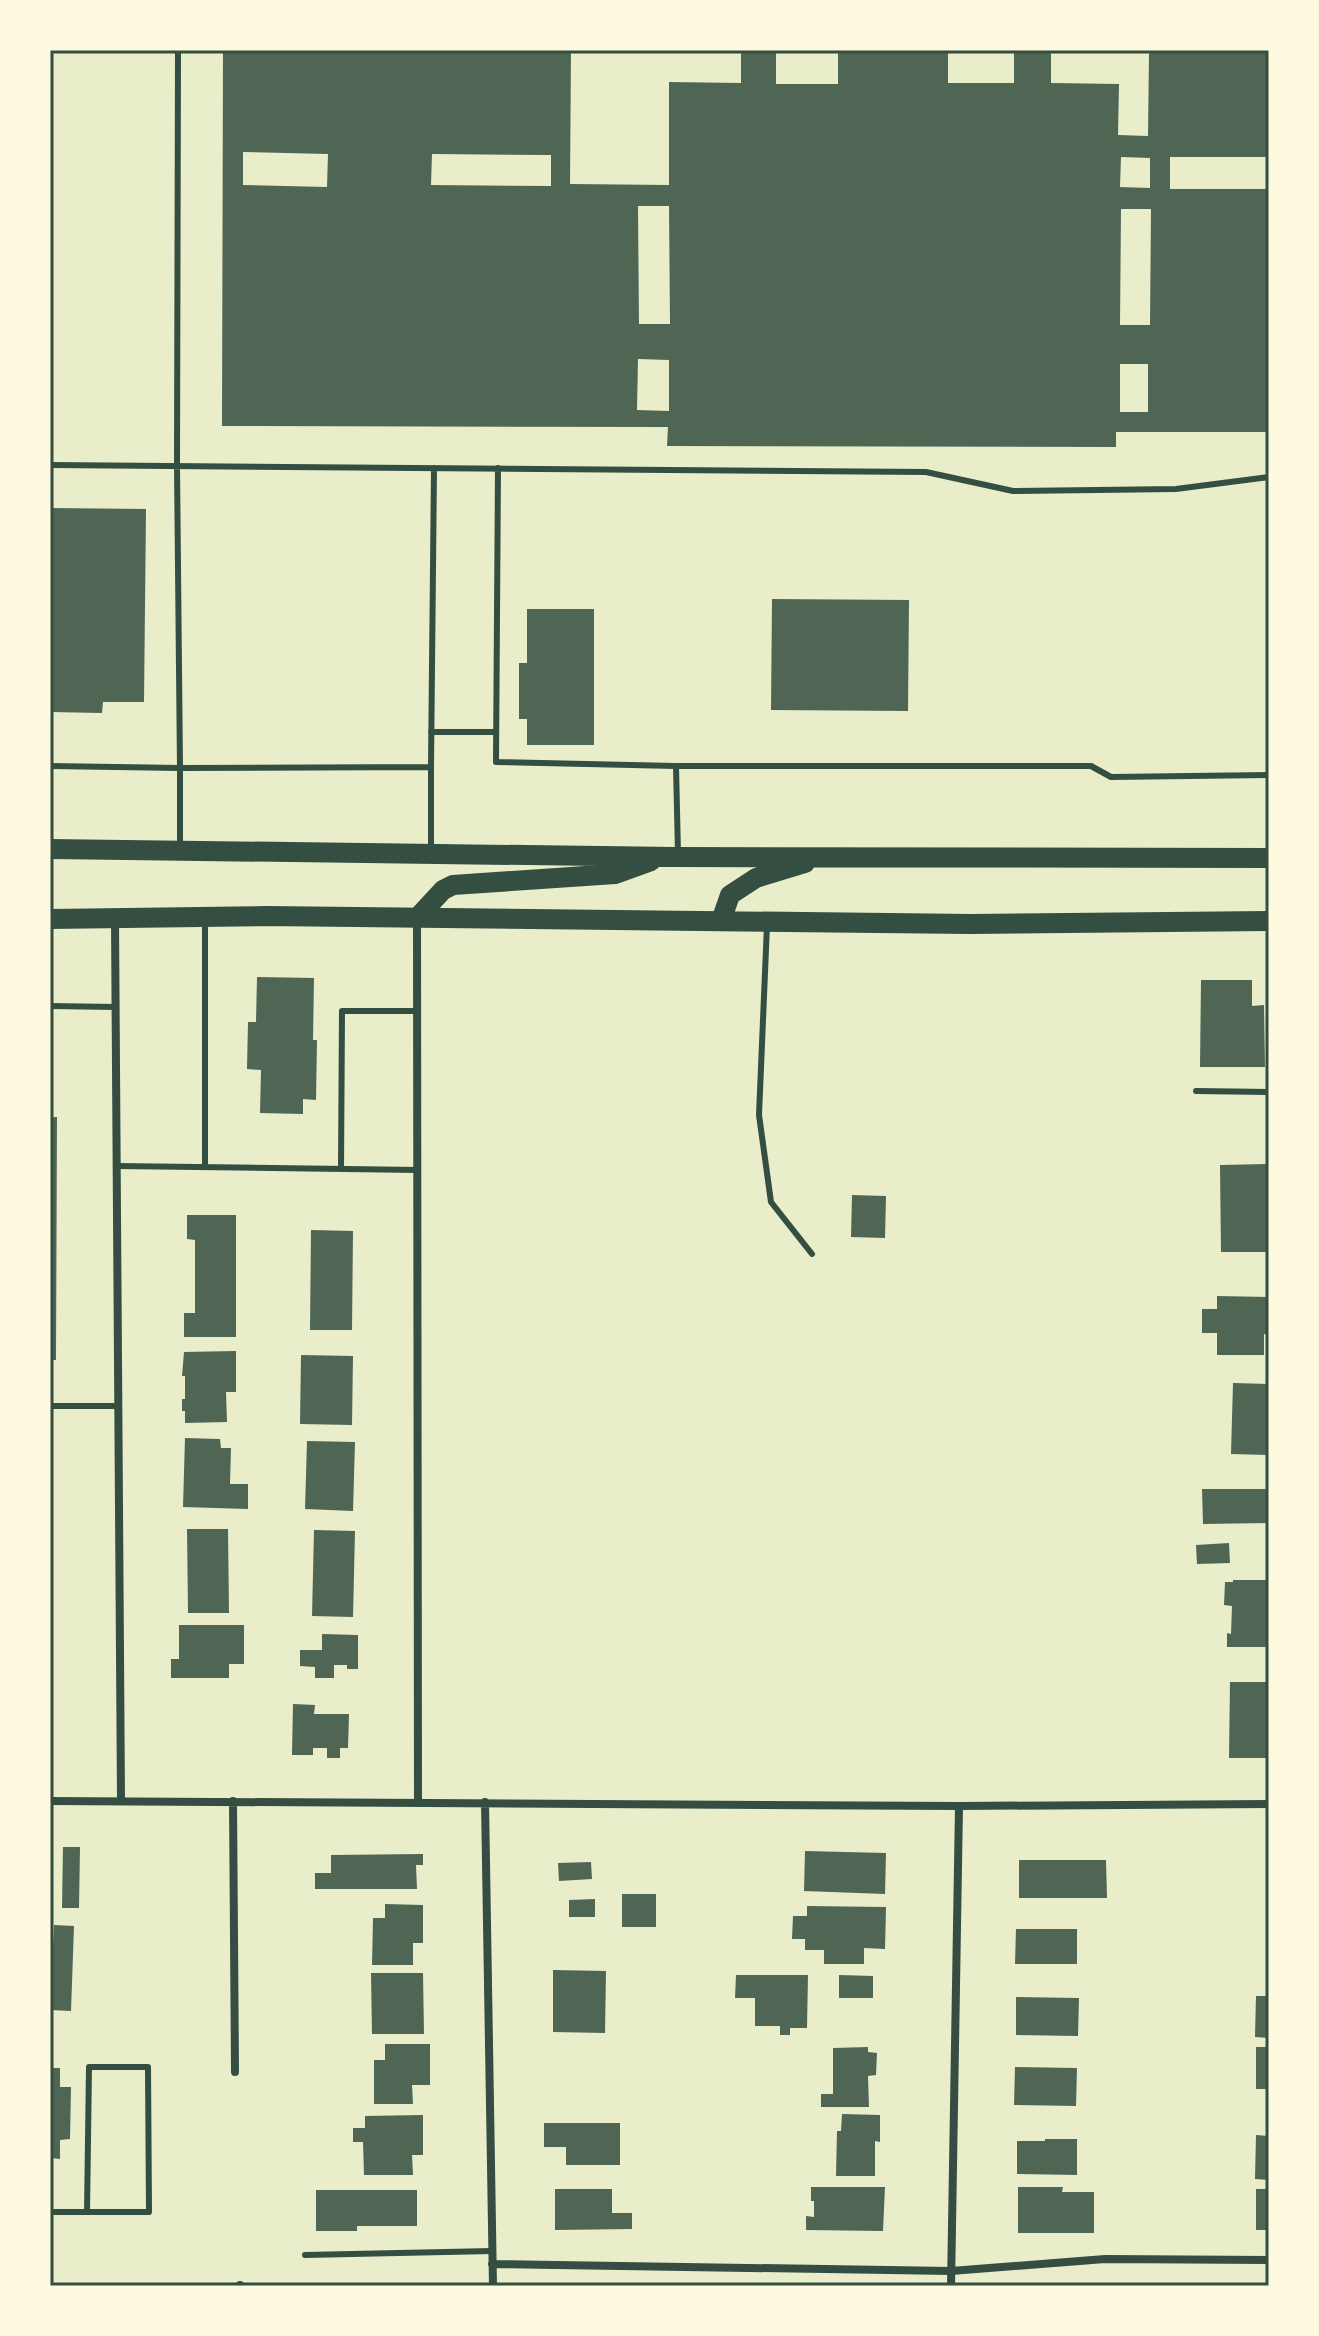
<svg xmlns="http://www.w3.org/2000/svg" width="1319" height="2336" font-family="Signika,sans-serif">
  <rect width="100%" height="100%" fill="#e9edc9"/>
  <path fill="#4f6655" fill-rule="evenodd" d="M 223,50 L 571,50 L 570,184 L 669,185 L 669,82 L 741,83 L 741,50 L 776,50 L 776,84 L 838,84 L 838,50 L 948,50 L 948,83 L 1014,83 L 1014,50 L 1051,50 L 1051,83 L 1119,84 L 1118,135 L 1148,136 L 1149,53 L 1135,53 L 1135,50 L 1269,50 L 1269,157 L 1170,157 L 1170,189 L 1269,189 L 1269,432 L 1116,432 L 1116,447 L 667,446 L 668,427 L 222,426 ZM 243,152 L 328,154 L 327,187 L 243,185 ZM 432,154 L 551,155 L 551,186 L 431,185 ZM 1121,157 L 1150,158 L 1150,188 L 1120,187 ZM 638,206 L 669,206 L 670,324 L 639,324 ZM 1121,209 L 1151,209 L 1150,325 L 1120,325 ZM 638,359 L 669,360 L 669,411 L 637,410 ZM 1120,364 L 1148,364 L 1148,412 L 1120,412 Z
    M 50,508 L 146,509 L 144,702 L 103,702 L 102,713 L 50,712 Z
    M 772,599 L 909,600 L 908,711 L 771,710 Z
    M 527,609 L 594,609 L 594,745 L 527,745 L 527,719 L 519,719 L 519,663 L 527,663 Z
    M 257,977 L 314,978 L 313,1040 L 317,1040 L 316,1100 L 303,1099 L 303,1114 L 260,1113 L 261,1070 L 247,1069 L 248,1022 L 256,1022 Z
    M 1201,980 L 1252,980 L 1252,1006 L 1264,1005 L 1265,1067 L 1200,1067 Z
    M 50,1117 L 57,1117 L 56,1360 L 50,1360 Z
    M 1267,1164 L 1268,1252 L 1221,1252 L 1220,1165 Z
    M 852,1195 L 886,1196 L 885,1238 L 851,1237 Z
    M 187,1215 L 236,1215 L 236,1337 L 184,1337 L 184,1313 L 195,1313 L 195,1240 L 187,1239 Z
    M 311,1230 L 353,1231 L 352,1330 L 310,1330 Z
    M 1217,1296 L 1269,1297 L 1269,1335 L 1264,1334 L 1264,1355 L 1217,1355 L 1217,1333 L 1202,1333 L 1202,1309 L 1217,1309 Z
    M 236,1351 L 236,1392 L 226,1392 L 227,1422 L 185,1423 L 185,1411 L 182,1411 L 182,1399 L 185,1399 L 185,1376 L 182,1376 L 184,1352 Z
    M 301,1355 L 353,1356 L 352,1425 L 300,1424 Z
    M 1233,1383 L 1269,1384 L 1269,1455 L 1231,1454 Z
    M 185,1438 L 220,1439 L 221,1448 L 231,1448 L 230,1484 L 248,1484 L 248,1509 L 183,1507 Z
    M 307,1441 L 355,1442 L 353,1511 L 305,1509 Z
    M 1202,1489 L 1269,1489 L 1269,1523 L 1203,1524 Z
    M 187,1529 L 228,1529 L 229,1613 L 188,1613 Z
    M 314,1530 L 355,1531 L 353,1617 L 312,1616 Z
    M 1229,1543 L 1230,1563 L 1197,1564 L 1196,1545 Z
    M 1233,1580 L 1269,1580 L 1269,1647 L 1227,1647 L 1227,1633 L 1231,1634 L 1232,1606 L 1224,1605 L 1225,1582 L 1233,1582 Z
    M 179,1625 L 244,1625 L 244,1664 L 229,1664 L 229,1678 L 171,1678 L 171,1659 L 179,1659 Z
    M 322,1634 L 358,1635 L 358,1669 L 347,1669 L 347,1665 L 334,1665 L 334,1678 L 315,1678 L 315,1667 L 300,1666 L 300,1650 L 322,1650 Z
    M 1230,1682 L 1269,1682 L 1269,1758 L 1229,1758 Z
    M 293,1704 L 315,1705 L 314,1714 L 349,1714 L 348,1748 L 340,1748 L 340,1758 L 327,1758 L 327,1748 L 313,1748 L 313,1755 L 292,1755 Z
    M 63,1847 L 80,1847 L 79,1908 L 62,1908 Z
    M 805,1851 L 886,1853 L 885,1894 L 804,1891 Z
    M 423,1854 L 423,1865 L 416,1865 L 417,1889 L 315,1889 L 315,1873 L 331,1873 L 331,1855 Z
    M 1019,1860 L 1106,1860 L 1107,1898 L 1019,1898 Z
    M 591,1862 L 592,1879 L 559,1881 L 558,1863 Z
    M 622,1894 L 656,1894 L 656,1927 L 622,1927 Z
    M 595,1899 L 595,1917 L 569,1917 L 569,1900 Z
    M 385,1904 L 423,1905 L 423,1943 L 413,1943 L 413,1965 L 372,1965 L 373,1918 L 385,1918 Z
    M 807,1906 L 886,1907 L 885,1949 L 864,1948 L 864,1964 L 824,1964 L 824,1950 L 805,1950 L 805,1939 L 792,1939 L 793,1916 L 807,1916 Z
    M 54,1925 L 74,1926 L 71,2011 L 50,2010 Z
    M 1016,1929 L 1077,1929 L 1077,1964 L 1015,1964 Z
    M 553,1970 L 606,1971 L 605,2033 L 553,2032 Z
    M 371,1973 L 423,1973 L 424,2034 L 372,2034 Z
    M 736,1975 L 808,1975 L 807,2028 L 790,2028 L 790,2035 L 780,2035 L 780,2026 L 755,2026 L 755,1998 L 735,1998 Z
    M 839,1975 L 873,1976 L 873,1998 L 839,1998 Z
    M 1256,1996 L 1269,1996 L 1269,2038 L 1255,2037 Z
    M 1016,1997 L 1079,1998 L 1078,2036 L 1016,2035 Z
    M 385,2044 L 430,2044 L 430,2085 L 412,2085 L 413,2104 L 374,2104 L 374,2060 L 385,2060 Z
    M 868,2047 L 868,2052 L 877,2053 L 876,2075 L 868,2076 L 869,2107 L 821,2107 L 821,2094 L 833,2094 L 833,2048 Z
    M 1256,2047 L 1269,2047 L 1269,2089 L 1256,2089 Z
    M 1015,2067 L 1077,2068 L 1076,2106 L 1014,2105 Z
    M 50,2068 L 60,2068 L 60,2087 L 71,2087 L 70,2139 L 60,2140 L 60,2159 L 50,2158 Z
    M 842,2114 L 880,2115 L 880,2142 L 875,2141 L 875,2176 L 836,2176 L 837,2131 L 841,2131 Z
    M 423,2115 L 423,2155 L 412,2155 L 413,2175 L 364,2175 L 363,2142 L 353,2142 L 353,2128 L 365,2128 L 365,2116 Z
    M 544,2123 L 620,2123 L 620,2165 L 566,2165 L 566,2147 L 544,2147 Z
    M 1256,2135 L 1269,2136 L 1269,2180 L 1255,2179 Z
    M 1045,2139 L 1077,2139 L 1077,2175 L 1017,2174 L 1017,2141 L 1045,2141 Z
    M 811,2187 L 885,2187 L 883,2231 L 806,2230 L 806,2216 L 814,2217 L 814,2201 L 811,2201 Z
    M 1018,2187 L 1063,2187 L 1062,2192 L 1094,2192 L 1094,2233 L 1018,2233 Z
    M 555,2189 L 612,2189 L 612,2213 L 632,2213 L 632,2229 L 555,2230 Z
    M 1256,2189 L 1269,2189 L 1269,2230 L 1256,2230 Z
    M 316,2190 L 417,2190 L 417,2226 L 357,2226 L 357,2231 L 316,2231 Z"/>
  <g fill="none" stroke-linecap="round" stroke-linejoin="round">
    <path stroke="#344e41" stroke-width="6" d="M 178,50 L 177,466 L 180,768 L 431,767 L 434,468
      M 50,465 L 926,472 L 1013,491 L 1176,489 L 1269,477
      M 498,468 L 496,762 L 676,766 L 1091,766 L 1111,777 L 1269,775
      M 431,732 L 495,732
      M 50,766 L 180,768 L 180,846
      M 676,766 L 678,854
      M 431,851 L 431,767
      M 205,919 L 205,1167
      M 767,925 L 759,1115 L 771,1202 L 812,1254
      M 50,1006 L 116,1007
      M 1196,1091 L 1269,1092
      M 117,1166 L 418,1170
      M 341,1169 L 342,1011 L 417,1011
      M 50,1406 L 118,1406
      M 50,2212 L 149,2212 L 148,2067 L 89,2067 L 87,2212
      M 305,2255 L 492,2251"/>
    <path stroke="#344e41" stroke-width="8" d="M 417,919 L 418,1802
      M 115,920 L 121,1801
      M 50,1801 L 959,1806 L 1269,1804
      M 233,1801 L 235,2072
      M 485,1802 L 493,2286
      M 492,2264 L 951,2271 L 1105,2259 L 1269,2260
      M 240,2285 L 240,2286
      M 951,2286 L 959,1806"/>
    <path stroke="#344e41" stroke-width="20" d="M 50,849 L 674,857 L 1269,858
      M 417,918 L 443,890 L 453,885 L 615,874 L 651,861
      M 50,919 L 267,916 L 971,924 L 1269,921
      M 721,921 L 730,895 L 756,878 L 805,863"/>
  </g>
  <rect width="1319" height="2336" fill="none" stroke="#fefae0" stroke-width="104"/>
  <rect x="52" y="52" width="1215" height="2232" fill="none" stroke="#344e41" stroke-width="3"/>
</svg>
